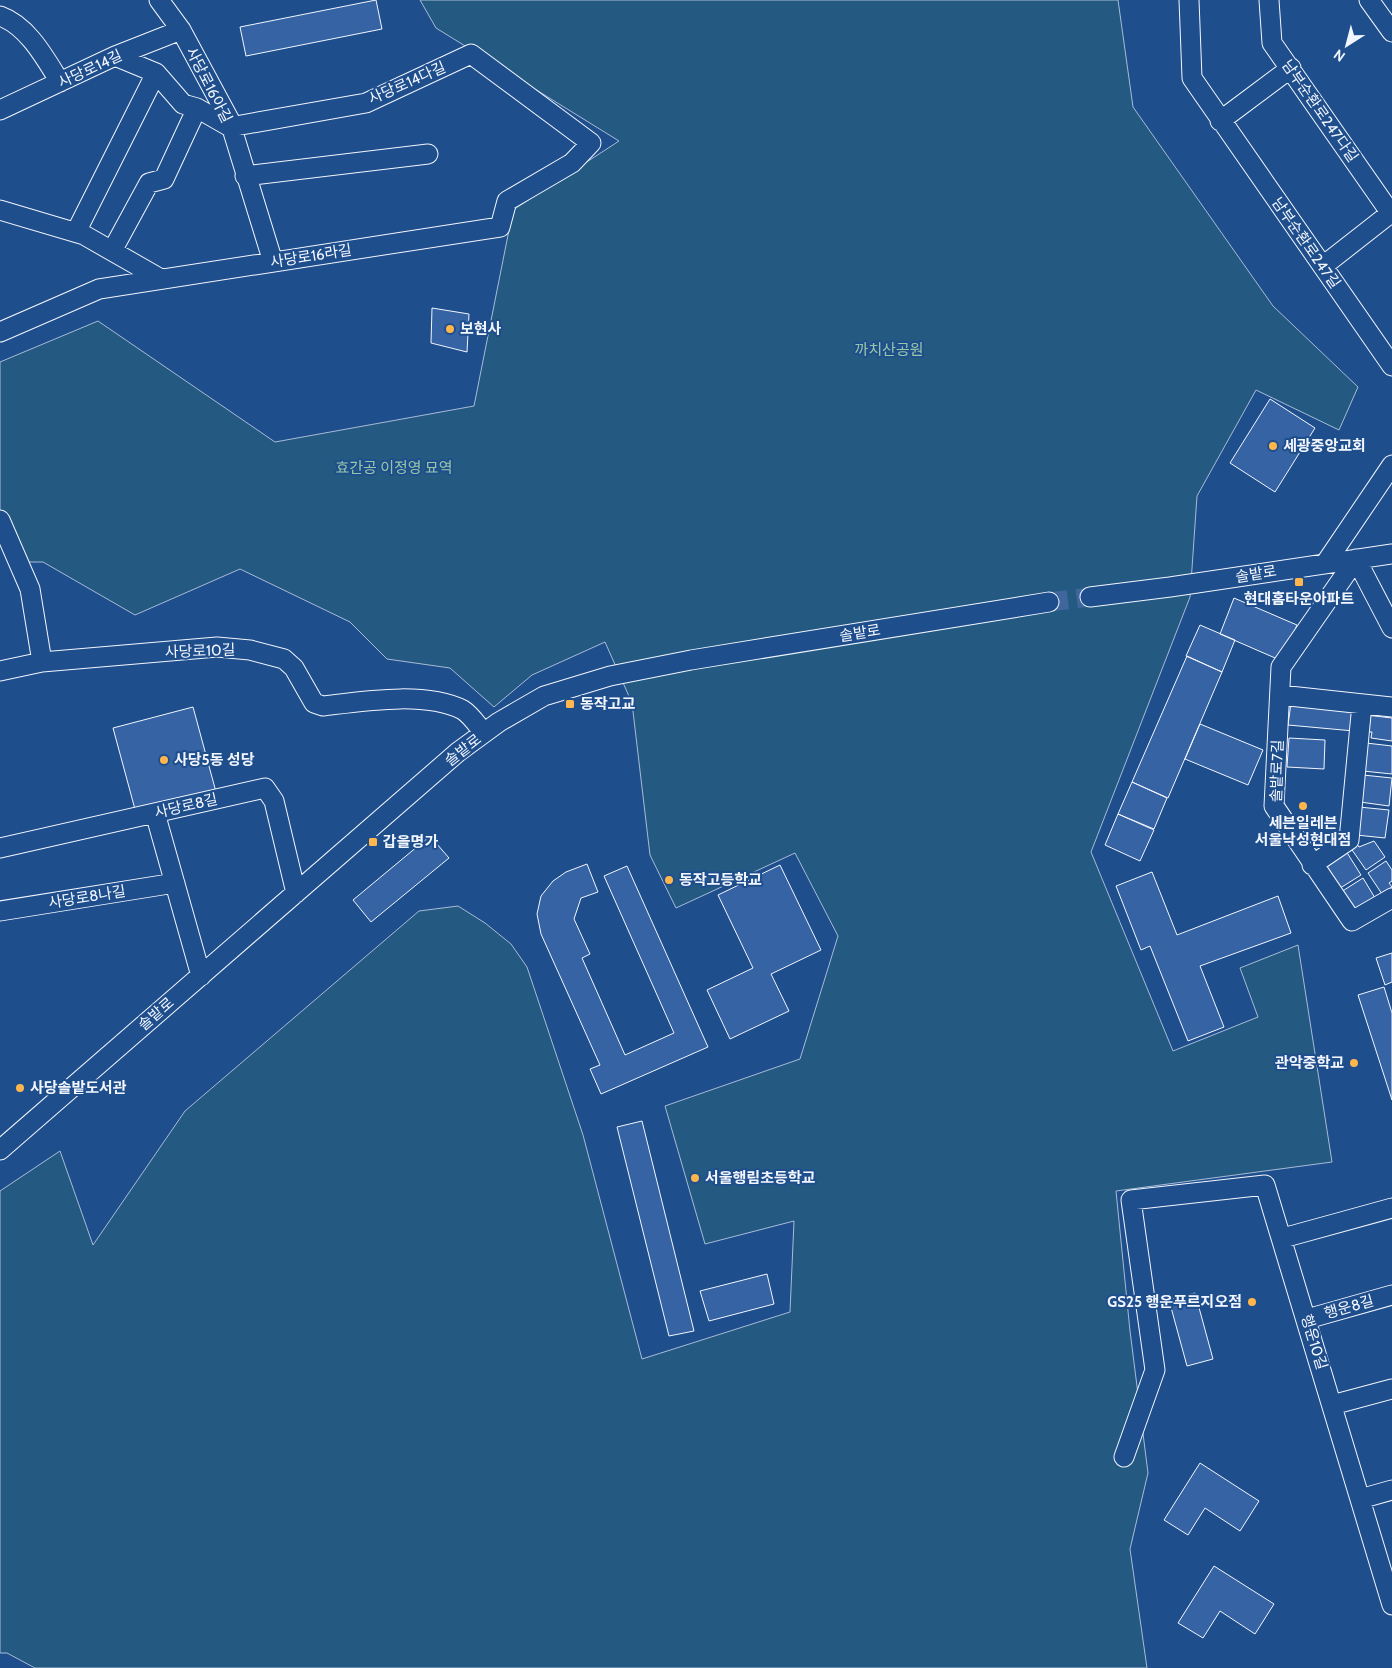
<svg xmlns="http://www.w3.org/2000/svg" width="1392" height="1668" font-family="Cabin,'Noto Sans KR',sans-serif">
  <rect width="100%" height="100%" fill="#1f4e8c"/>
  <path fill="#245a82" stroke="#a8bbd7" d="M 420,0 L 1118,0 L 1133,107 L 1273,306 L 1358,387 L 1339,430 L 1256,390 L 1197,496 L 1190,597 L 1091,852 L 1173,1051 L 1258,1017 L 1240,968 L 1298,945 L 1332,1162 L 1116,1191 L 1130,1331 L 1148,1473 L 1130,1549 L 1147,1668 L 35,1668 L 7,1653 L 0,1653 L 0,1191 L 60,1151 L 93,1245 L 185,1111 L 419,911 L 458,906 L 485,923 L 511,944 L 527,967 L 583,1135 L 642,1359 L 790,1312 L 794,1221 L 705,1244 L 665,1106 L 800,1059 L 838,936 L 795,853 L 676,908 L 650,855 L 632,703 L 605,642 L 532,675 L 494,707 L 450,668 L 387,659 L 350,622 L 240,569 L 135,615 L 43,562 L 17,562 L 0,525 L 0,362 L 98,321 L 275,442 L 474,406 L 513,210 L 619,141 L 436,28 Z"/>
  <path fill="#3563a3" stroke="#f2f6ff" d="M 376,0 L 382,29 L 246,56 L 240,27 Z
    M 432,308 L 469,314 L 467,352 L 431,343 Z
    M 1270,399 L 1315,428 L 1275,492 L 1230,463 Z
    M 1234,598 L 1297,625 L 1282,661 L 1220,634 Z
    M 1200,625 L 1235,640 L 1222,672 L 1186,656 Z
    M 1187,656 L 1222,672 L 1168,798 L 1132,782 Z
    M 1291,703 L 1356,709 L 1354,731 L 1288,725 Z
    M 193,707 L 216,792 L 136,813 L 113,728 Z
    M 1366,715 L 1392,718 L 1392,741 L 1371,738 L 1372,732 L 1364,732 Z
    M 1200,724 L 1263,750 L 1248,785 L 1185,759 Z
    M 1289,738 L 1325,740 L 1324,769 L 1287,767 Z
    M 1366,743 L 1392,746 L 1392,774 L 1363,771 Z
    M 1363,775 L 1392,778 L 1389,806 L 1360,802 Z
    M 1132,782 L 1167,798 L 1154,829 L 1118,814 Z
    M 1359,807 L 1389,810 L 1385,838 L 1356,835 Z
    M 1118,814 L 1154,830 L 1140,861 L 1105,845 Z
    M 430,836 L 449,858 L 371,922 L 353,900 Z
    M 1374,841 L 1385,857 L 1366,870 L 1350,847 L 1357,844 L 1359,847 Z
    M 1346,851 L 1361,875 L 1337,890 L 1322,867 Z
    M 1386,861 L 1392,870 L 1392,881 L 1389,883 L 1392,887 L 1382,894 L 1368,873 Z
    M 587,864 L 598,892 L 581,898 L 574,919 L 590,954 L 582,958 L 625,1055 L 674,1033 L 604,876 L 627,866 L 708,1047 L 601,1094 L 590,1069 L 600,1065 L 541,934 L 537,914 L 541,896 L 553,881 L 566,872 Z
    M 780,865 L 821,950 L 771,974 L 789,1011 L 730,1039 L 707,990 L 753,968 L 718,895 Z
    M 1152,872 L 1177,935 L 1278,896 L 1291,933 L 1200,966 L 1224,1027 L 1188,1041 L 1150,946 L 1141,950 L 1116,886 Z
    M 1363,878 L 1375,898 L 1353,912 L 1341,892 Z
    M 1392,953 L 1392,982 L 1385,985 L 1376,958 Z
    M 1384,987 L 1392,1013 L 1392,1100 L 1358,995 Z
    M 642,1121 L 694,1331 L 669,1336 L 617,1127 Z
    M 767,1274 L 774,1304 L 709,1321 L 700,1291 Z
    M 1195,1293 L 1213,1359 L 1187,1366 L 1169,1300 Z
    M 1200,1463 L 1259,1501 L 1240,1531 L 1205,1508 L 1188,1535 L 1164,1520 Z
    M 1214,1566 L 1274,1604 L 1255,1634 L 1220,1611 L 1203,1638 L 1178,1623 Z"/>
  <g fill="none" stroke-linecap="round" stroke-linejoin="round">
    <path stroke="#3f679d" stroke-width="19" stroke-dasharray="19 9" stroke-linecap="butt" d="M 1049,602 L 1090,597"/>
    <g stroke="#f2f6ff" stroke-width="21">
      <path id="minor" d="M 159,0 L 181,30 L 229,119 L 273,262
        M 1189,0 L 1192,78 L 1392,366
        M 1269,0 L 1272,43 L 1392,215
        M 1369,0 L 1392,32
        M 0,16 C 28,26 45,58 60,82
        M 0,110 L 115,56 L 181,30
        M 1220,121 L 1291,68
        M 245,176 L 428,154
        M 0,210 L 84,235 L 161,279
        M 76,232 L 156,73
        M 112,251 L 149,183 L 164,179 L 197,108
        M 1323,266 L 1392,212
        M 0,332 L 99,289 L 500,227 L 507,201 L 572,163 L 591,143 L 471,54 L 366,103 L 230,127 L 197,108 L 183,104 L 156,73 L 115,56
        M 0,520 L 30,589 L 42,662
        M 1325,564 L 1392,465
        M 1090,597 L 1170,587 L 1392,554
        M 1392,628 L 1356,559 L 1281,667 L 1274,806 L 1352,921 L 1392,898
        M 0,671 L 42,662 L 217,647 L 250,650 L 284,659 L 294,668 L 314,703 L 323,706 C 364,701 425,691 463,710 C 471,715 478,726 484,733
        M 1280,695 L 1392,707
        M 155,813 L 201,976
        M 0,848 L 265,788 L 274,801 L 296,893
        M 1312,865 L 1349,840 L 1362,704
        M 0,911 L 175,883
        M 0,1150 L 458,752 L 499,722 L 544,696 L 610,676 L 691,660 L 1049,602
        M 1283,1238 L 1392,1208
        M 1307,1319 L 1392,1295
        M 1332,1405 L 1392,1389
        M 1124,1457 L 1155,1370 L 1131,1200 L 1265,1185 L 1392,1605
        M 1360,1499 L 1392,1490"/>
    </g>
    <use href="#minor" stroke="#1f4e8c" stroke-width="19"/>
  </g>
  <g fill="#ffb74d" stroke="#1f4e8c" stroke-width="2">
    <circle cx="450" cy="329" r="5"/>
    <circle cx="1273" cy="446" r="5"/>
    <rect x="1294" y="577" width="10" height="10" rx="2.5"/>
    <rect x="565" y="699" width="10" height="10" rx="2.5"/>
    <circle cx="164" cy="760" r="5"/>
    <circle cx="1303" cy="806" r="5"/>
    <rect x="368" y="837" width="10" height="10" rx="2.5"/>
    <circle cx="669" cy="880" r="5"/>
    <circle cx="1354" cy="1063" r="5"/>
    <circle cx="20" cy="1088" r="5"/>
    <circle cx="695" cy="1178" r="5"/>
    <circle cx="1252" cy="1302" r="5"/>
  </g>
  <g text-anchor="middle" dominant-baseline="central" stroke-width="4" stroke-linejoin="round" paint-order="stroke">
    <g font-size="15" fill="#f2f6ff" stroke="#1f4e8c">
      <text transform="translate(90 69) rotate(-25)">사당로14길</text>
      <text transform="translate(407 83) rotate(-24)">사당로14다길</text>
      <text transform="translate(209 85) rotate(63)">사당로16아길</text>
      <text transform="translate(1320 111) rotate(55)">남부순환로247다길</text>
      <text transform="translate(1306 243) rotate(55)">남부순환로247길</text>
      <text transform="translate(311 256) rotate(-9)">사당로16라길</text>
      <text transform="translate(1256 574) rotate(-9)">솔밭로</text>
      <text transform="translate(860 633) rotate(-9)">솔밭로</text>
      <text transform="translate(200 651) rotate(-2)">사당로10길</text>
      <text transform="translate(463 750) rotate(-38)">솔밭로</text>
      <text transform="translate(1277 771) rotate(-88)">솔밭로7길</text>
      <text transform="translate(186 806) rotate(-13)">사당로8길</text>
      <text transform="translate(87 897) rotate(-9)">사당로8나길</text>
      <text transform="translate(156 1014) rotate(-41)">솔밭로</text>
      <text transform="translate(1349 1307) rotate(-16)">행운8길</text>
      <text transform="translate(1314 1342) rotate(73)">행운10길</text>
    </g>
    <g font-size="15" font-weight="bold" fill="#f2f6ff" stroke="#1f4e8c" text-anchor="start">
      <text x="460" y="329">보현사</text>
      <text x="1283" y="446">세광중앙교회</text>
      <text x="1299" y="599" text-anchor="middle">현대홈타운아파트</text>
      <text x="580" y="704">동작고교</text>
      <text x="174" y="760">사당5동 성당</text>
      <text x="1303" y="823" text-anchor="middle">세븐일레븐<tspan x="1303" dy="17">서울낙성현대점</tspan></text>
      <text x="383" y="842">갑을명가</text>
      <text x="679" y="880">동작고등학교</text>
      <text x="1344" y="1063" text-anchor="end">관악중학교</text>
      <text x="30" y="1088">사당솔밭도서관</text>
      <text x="705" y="1178">서울행림초등학교</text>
      <text x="1242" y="1302" text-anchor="end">GS25 행운푸르지오점</text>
    </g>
    <g font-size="15" fill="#97c8a6" stroke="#1f4e8c">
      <text x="889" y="350">까치산공원</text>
      <text x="394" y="468">효간공 이정영 묘역</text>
    </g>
  </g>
  <g transform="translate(1347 45) rotate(216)" stroke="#1f4e8c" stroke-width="4" paint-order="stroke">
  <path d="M0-4L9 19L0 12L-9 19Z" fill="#f2f6ff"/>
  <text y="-8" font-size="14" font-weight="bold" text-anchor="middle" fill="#f2f6ff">N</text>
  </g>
</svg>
